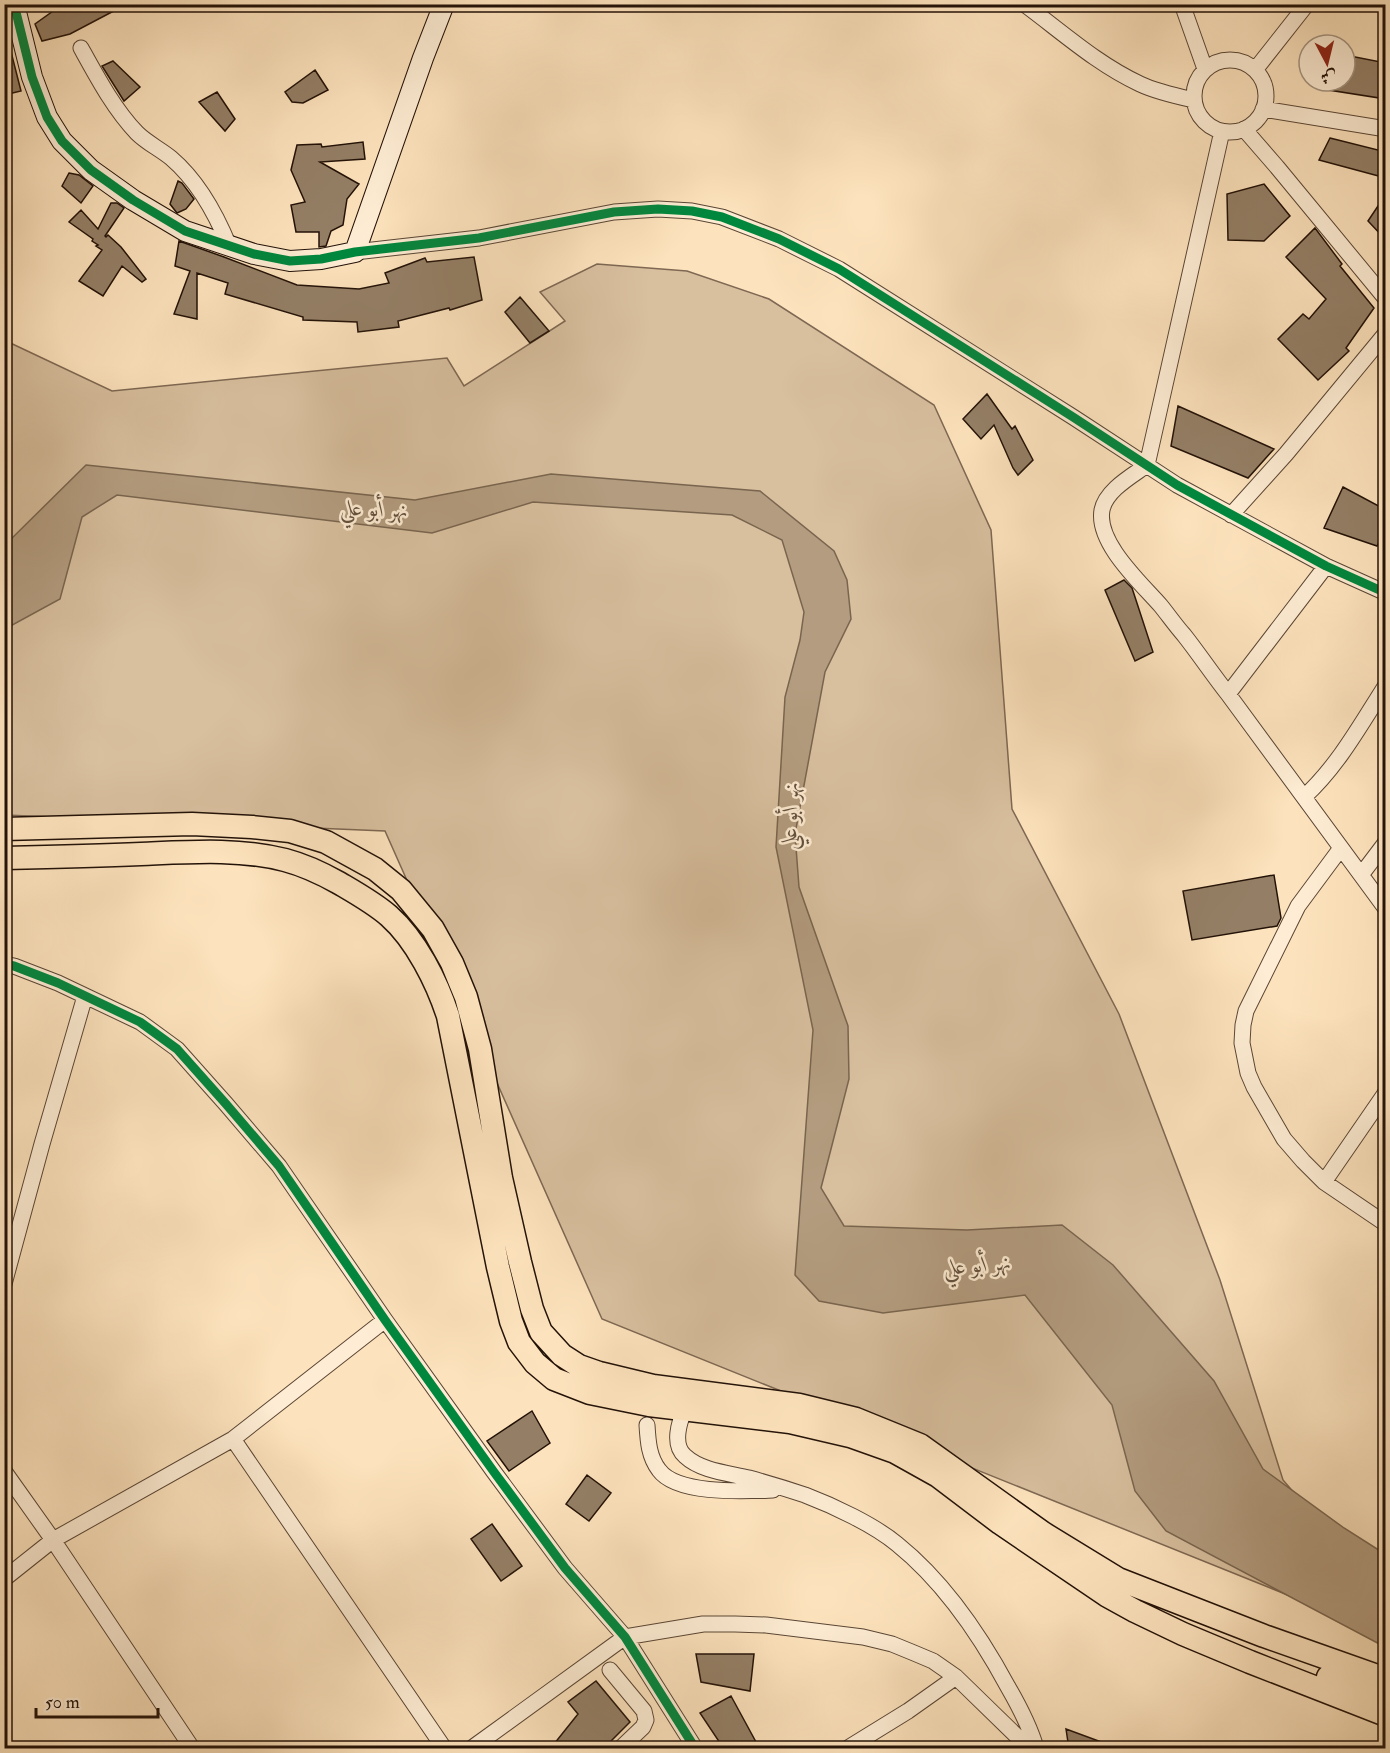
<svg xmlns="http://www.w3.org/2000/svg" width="1390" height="1753" font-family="'IM FELL Double Pica',Amiri,serif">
  <rect width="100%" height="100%" fill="#fde3bd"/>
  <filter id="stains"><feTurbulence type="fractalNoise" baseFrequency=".00333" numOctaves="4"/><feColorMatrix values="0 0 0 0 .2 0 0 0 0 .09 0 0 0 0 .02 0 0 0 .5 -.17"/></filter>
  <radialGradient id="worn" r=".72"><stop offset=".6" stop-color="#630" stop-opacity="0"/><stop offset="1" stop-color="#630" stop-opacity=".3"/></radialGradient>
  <path fill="#d8bf9e" stroke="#7e6853" stroke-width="1.5" d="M 597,264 L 687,271 L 769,299 L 934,405 L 991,530 L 1012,809 L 1119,1014 L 1220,1280 L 1283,1480 L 1385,1598 L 1325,1610 L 602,1319 L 385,831 L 5,815 L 4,340 L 112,391 L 447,358 L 464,386 L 565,321 L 540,292 Z"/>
  <path fill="#b39c7f" stroke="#79654f" stroke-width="1.5" d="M 86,465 L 415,500 L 551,474 L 760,491 L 834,551 L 847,580 L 851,619 L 825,672 L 795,834 L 799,887 L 848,1026 L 849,1079 L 821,1188 L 844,1226 L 967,1230 L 1062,1225 L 1113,1265 L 1214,1381 L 1263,1469 L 1344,1528 L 1385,1554 L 1385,1647 L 1166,1531 L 1135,1491 L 1112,1405 L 1025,1295 L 883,1313 L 819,1301 L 795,1275 L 813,1030 L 776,847 L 785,697 L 800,640 L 804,612 L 782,540 L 732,515 L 533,502 L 432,533 L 117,495 L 82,517 L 60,599 L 5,629 L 5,545 Z"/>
  <path fill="#947f66" stroke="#231208" stroke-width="1.5" d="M 63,4 L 127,4 L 70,34 L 42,41 L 35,24 Z
    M 9,44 L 21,91 L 4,95 L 4,45 Z
    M 1345,55 L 1386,63 L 1386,99 L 1316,88 L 1317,81 L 1345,81 Z
    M 113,61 L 140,87 L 124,101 L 102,66 Z
    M 315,70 L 328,90 L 303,103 L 292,102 L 285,92 Z
    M 217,92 L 235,119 L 225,131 L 199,102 Z
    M 1330,138 L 1386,152 L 1386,178 L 1319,160 Z
    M 363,142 L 365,159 L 320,162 L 359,184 L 347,199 L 343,225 L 331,231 L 326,246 L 319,247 L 319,232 L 296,232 L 291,205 L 305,202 L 291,170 L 297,145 L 321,144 L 322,147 Z
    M 69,173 L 79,175 L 93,186 L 81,203 L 62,186 Z
    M 178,181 L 182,183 L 194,199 L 186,209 L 177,213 L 170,204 Z
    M 1264,184 L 1290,216 L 1264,241 L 1228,240 L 1227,194 Z
    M 1386,194 L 1386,240 L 1368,221 Z
    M 111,203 L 117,203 L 124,208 L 105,236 L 106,237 L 108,235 L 121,247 L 146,279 L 142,282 L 122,266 L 103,296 L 79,281 L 102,250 L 96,246 L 98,245 L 92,241 L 93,239 L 69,222 L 81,210 L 98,229 Z
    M 1315,228 L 1342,264 L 1340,266 L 1374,308 L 1346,348 L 1349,351 L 1318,380 L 1278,339 L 1303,314 L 1309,319 L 1326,299 L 1286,257 Z
    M 179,241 L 224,257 L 297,285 L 359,289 L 389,283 L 385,273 L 425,258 L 427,262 L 474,257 L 482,300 L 450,310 L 449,308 L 398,321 L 399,327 L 358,332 L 357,322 L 303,320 L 303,317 L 225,294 L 228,283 L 197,273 L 197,319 L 174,314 L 190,271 L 175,266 Z
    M 520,297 L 549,331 L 530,343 L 505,312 Z
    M 987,394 L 1012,429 L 1015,426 L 1033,460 L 1018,475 L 1013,468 L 994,425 L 981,439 L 963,419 Z
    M 1178,406 L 1274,449 L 1248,478 L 1171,446 Z
    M 1343,487 L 1386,510 L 1386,529 L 1377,546 L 1324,528 Z
    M 1124,580 L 1132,588 L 1153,652 L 1135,661 L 1105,590 Z
    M 1274,875 L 1281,918 L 1277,926 L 1192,940 L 1183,891 Z
    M 532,1411 L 550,1443 L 509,1471 L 487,1441 Z
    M 587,1475 L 611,1493 L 589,1521 L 566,1504 Z
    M 492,1524 L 522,1566 L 501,1581 L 471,1539 Z
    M 696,1654 L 754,1654 L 750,1691 L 701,1682 Z
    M 596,1681 L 630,1722 L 603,1749 L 550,1749 L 578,1714 L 568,1702 Z
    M 731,1696 L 756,1742 L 746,1749 L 724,1749 L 700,1713 Z
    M 1066,1729 L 1115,1747 L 1115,1749 L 1069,1749 Z"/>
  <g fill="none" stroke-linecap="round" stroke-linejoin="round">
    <g stroke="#5a4635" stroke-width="17">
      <path id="street" d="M 1024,4 C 1062,32 1097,64 1140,84 C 1157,92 1176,96 1194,100
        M 1182,4 L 1205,69
        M 81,48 C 97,77 114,109 137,133 C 147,143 160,149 171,158 C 198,181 216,214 229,246
        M1194 96a36 36 0 1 1 72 0a36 36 0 1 1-72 0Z
        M 1255,70 L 1307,4
        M 1263,109 L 1386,129
        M 1244,129 L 1277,167 L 1386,299
        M 1222,131 L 1147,465 C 1132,476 1106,490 1102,510 C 1096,543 1142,584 1161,606 C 1169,616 1176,626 1184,635 C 1199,654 1213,675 1228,694 L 1326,566
        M 355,252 L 479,238 L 614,212 L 658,209 L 692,211 L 722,217 L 779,239 L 839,269 L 1073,417 L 1177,485 L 1326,566 L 1386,593
        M 1231,515 L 1286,454 L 1386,333
        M 1228,694 L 1386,909
        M 1304,797 C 1338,766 1361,724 1386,685
        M 1341,848 L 1298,906 L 1246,1011 L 1243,1025 L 1242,1043 L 1248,1073 L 1254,1087 L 1284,1139 L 1303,1161 L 1324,1182 L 1386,1224
        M 1361,875 L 1386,842
        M 4,964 L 14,966 L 58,983 L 140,1022 L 177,1049 L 226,1104 L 279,1166 L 385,1320 L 494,1472 L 565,1568 L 625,1637 L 695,1748
        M 1324,1182 L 1386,1092
        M 4,1284 L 42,1144 L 85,996
        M 685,1409 C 679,1422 672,1445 685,1456 C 701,1471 728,1473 749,1478 C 767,1483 787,1489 805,1495 C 834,1506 874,1525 897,1544 C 943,1581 980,1635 1008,1687 C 1019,1706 1030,1727 1036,1748
        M 647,1425 C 648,1442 649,1457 659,1470 C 677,1495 745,1491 773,1490
        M 233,1439 L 444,1748
        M 4,1471 L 53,1540 L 192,1748
        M 4,1579 L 53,1540 L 233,1439 L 385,1320
        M 610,1670 L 644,1711 L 646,1720 L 643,1727 L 621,1748
        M 472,1748 L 625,1637 L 703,1624 L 735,1624 L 766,1625 L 863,1637 L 892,1644 L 914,1653 L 933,1661 L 956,1677 L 1029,1748
        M 848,1748 L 908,1711 L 956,1677"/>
    </g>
    <g stroke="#231208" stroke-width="22">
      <path id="secondary" d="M 14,4 L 32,77 L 47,117 L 62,141 L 91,170 L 133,200 L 185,231 L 254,254 L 290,261 L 321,259 L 355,252 L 423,58 L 444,4"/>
    </g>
    <g stroke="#231208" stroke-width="25">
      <path id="primary" d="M 4,829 L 192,824 L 252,827 L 290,831 L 326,842 L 375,869 L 401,890 L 433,929 L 452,963 L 466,997 L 480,1049 L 501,1178 L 520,1262 L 532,1309 L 541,1332 L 562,1355 L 579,1366 L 599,1373 L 653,1386 L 799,1405 L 856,1419 L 920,1445 L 1043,1533 L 1118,1579 L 1264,1636 L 1386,1679
        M 4,858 C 50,857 95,856 141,854 C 189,852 238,848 285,860 C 304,865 323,874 339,883 C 356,893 374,903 389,916 C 416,940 437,982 448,1016 L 498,1267 L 511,1321 L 519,1342 L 535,1363 L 554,1379 L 590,1393 L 649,1405 L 790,1422 L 850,1436 L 895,1452 L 938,1476 L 1000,1523 L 1106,1595 L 1135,1611 L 1183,1634 L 1250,1662 L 1386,1715
        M 1328,1677 L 1371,1693 L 1386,1694"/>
    </g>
    <use href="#street" stroke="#feedd4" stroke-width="15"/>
    <use href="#secondary" stroke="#feedd4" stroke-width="20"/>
    <use href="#primary" stroke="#fde3bd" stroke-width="22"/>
    <g stroke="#feedd4" stroke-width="13">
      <path id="cycleway" d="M 14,4 L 32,77 L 47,117 L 62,141 L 91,170 L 133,200 L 185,231 L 254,254 L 290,261 L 321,259 L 355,252 L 479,238 L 614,212 L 658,209 L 692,211 L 722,217 L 779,239 L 839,269 L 1073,417 L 1177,485 L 1326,566 L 1386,593
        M 4,964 L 14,966 L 58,983 L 140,1022 L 177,1049 L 226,1104 L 279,1166 L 385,1320 L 494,1472 L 565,1568 L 625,1637 L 695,1748"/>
    </g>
    <use href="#cycleway" stroke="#00873e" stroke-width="9"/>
  </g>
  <g text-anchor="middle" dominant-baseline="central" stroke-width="5" stroke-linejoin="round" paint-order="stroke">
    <g font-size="22" font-style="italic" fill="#64503e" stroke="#feedd4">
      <text transform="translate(374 509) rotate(2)">نهر أبو علي</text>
      <text transform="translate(790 816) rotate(-88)">نهر أبو علي</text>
      <text transform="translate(977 1265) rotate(-5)">نهر أبو علي</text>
    </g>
  </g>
  <rect width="1390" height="1753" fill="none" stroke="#fde3bd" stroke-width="24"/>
  <rect x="6" y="6" width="1378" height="1741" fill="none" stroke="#231208" stroke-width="3"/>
  <rect x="12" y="12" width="1366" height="1729" fill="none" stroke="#231208" stroke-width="1.5"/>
  <g transform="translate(1327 63) rotate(173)"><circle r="28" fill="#feedd4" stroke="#a69582" stroke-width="1.5"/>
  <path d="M0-4.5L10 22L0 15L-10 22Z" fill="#8f2418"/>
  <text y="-9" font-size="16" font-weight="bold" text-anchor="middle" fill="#231208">ش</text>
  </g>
  <path d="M36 1708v9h122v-9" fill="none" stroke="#231208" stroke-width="3"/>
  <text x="45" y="1708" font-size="18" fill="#231208" stroke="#feedd4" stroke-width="4.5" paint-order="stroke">50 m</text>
  <rect width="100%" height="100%" filter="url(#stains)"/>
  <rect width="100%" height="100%" fill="url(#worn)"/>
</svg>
